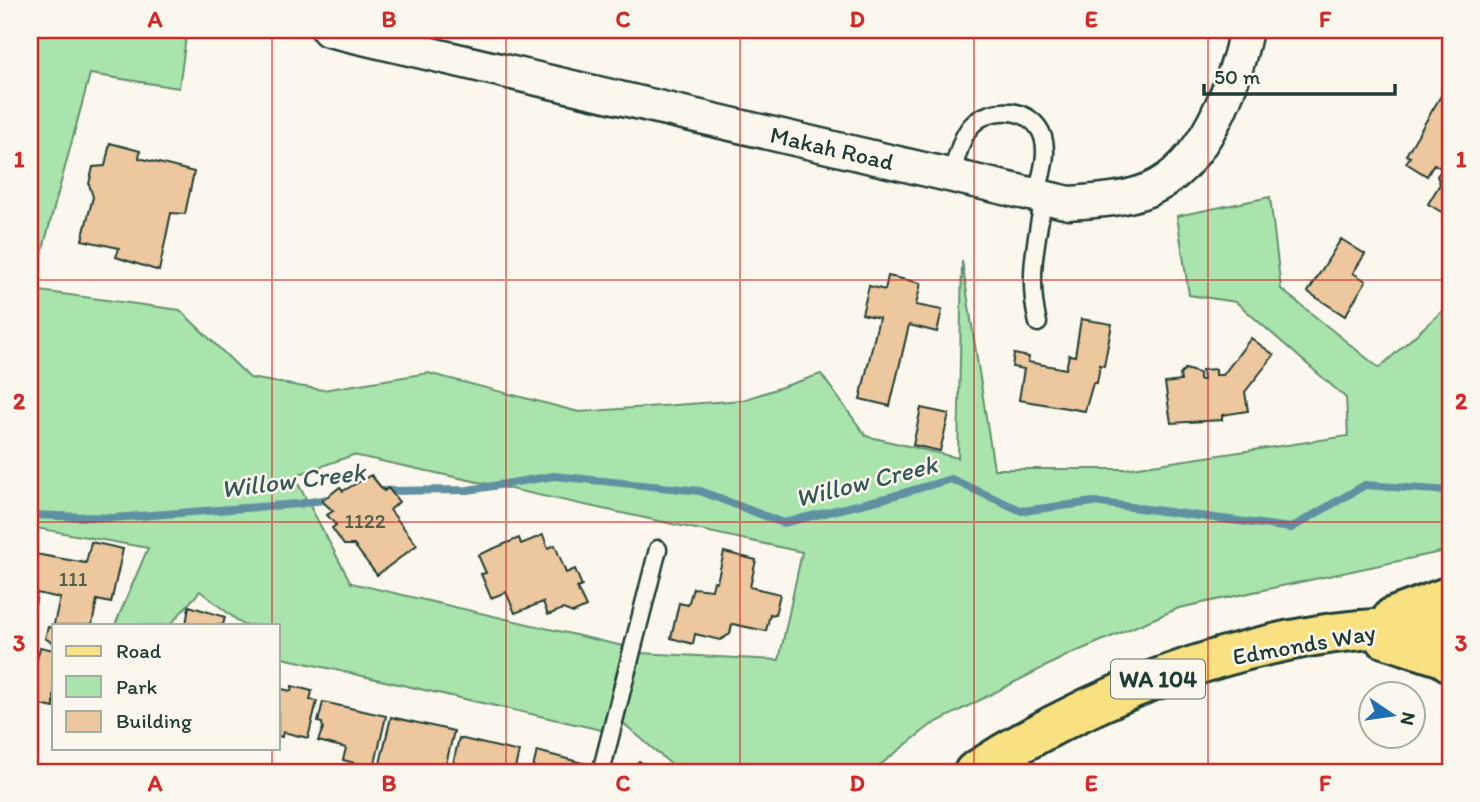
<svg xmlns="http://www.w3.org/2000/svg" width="1480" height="802" font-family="Itim,sans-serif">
  <rect width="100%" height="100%" fill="#fbf7ec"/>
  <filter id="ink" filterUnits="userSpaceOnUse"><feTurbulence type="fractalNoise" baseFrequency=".0143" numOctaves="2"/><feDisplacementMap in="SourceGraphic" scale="14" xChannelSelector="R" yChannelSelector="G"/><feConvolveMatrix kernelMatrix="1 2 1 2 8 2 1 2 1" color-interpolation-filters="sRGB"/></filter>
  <g filter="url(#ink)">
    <path fill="#a8e4ab" stroke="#649070" stroke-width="2" d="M 30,30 L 187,30 L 179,88 L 90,74 L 32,290 L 180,310 L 250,378 L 323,390 L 428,373 L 579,412 L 743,400 L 821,374 L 866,436 L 958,458 L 962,261 L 994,469 L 1125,469 L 1348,436 L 1346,398 L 1236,302 L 1189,295 L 1177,216 L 1270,197 L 1281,289 L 1379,368 L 1450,304 L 1450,550 L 1179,608 L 1066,656 L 931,725 L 871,772 L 680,772 L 623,723 L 640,653 L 779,660 L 802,552 L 353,455 L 294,476 L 351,583 L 623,646 L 606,731 L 283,658 L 278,654 L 278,625 L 243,625 L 200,591 L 170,625 L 115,625 L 148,548 L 30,527 Z"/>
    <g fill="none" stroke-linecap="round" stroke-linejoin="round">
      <path stroke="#6090a2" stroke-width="8" d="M 381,491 L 468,490 L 554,476 L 700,491 L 783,523 L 886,498 L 951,479 L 1022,511 L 1093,502 L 1291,528 L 1365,485 L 1450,491
        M 30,515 L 113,518 L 298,504 L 334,498"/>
    </g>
    <path fill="#edc79d" stroke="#1f3d34" stroke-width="2" d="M 1449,82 L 1450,83 L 1450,217 L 1428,204 L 1440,184 L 1437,176 L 1442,169 L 1434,164 L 1427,176 L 1406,163 L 1410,157 L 1406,155 Z
      M 110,143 L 140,151 L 139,158 L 194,172 L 185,214 L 171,213 L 159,271 L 116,257 L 119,248 L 82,240 L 93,197 L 89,184 L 93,167 L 105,166 Z
      M 1341,239 L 1365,254 L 1353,273 L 1366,281 L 1345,316 L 1308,292 Z
      M 888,276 L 921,283 L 916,305 L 942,310 L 937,332 L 909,325 L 890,406 L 860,399 L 879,318 L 862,314 L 869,286 L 885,290 Z
      M 1081,319 L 1112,324 L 1104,366 L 1100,365 L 1097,383 L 1093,383 L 1085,411 L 1019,400 L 1024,369 L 1012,367 L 1014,354 L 1029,357 L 1028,362 L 1066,369 L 1069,355 L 1075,356 Z
      M 1251,338 L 1274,355 L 1245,392 L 1248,411 L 1222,415 L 1222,420 L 1171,423 L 1165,383 L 1181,381 L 1180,375 L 1185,369 L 1199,373 L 1199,380 L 1203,380 L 1202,370 L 1216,369 L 1216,375 L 1223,375 Z
      M 921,408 L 949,414 L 940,451 L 913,445 Z
      M 371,475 L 384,491 L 388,488 L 399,502 L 390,510 L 417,545 L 377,575 L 354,545 L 344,545 L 332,528 L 336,525 L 327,515 L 333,511 L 322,501 L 340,487 L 343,491 Z
      M 543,535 L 548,548 L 555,545 L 566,573 L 575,569 L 582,586 L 577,588 L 586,607 L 573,613 L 563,609 L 548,615 L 543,602 L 515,613 L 506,592 L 491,598 L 481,574 L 486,573 L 478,555 L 519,538 L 521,544 Z
      M 30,537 L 38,539 L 35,554 L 86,563 L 91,542 L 123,549 L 111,603 L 97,600 L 92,625 L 54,625 L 54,644 L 45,638 L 48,627 L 53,628 L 60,598 L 37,593 L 30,636 Z
      M 724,552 L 756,560 L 750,587 L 780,594 L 775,615 L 770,614 L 766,631 L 732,624 L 730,634 L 720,640 L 695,634 L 693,644 L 671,638 L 679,603 L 688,605 L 693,588 L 712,590 L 714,581 L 717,582 Z
      M 189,606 L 225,617 L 223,625 L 186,625 Z
      M 40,647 L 54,650 L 54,708 L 31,703 L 30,706 L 30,667 L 35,668 Z
      M 292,686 L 312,691 L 310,700 L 317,701 L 308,738 L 283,732 L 282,737 L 278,736 L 278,688 L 291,691 Z
      M 323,702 L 386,716 L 374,768 L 343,760 L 346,748 L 318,741 L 323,728 L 322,723 L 318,722 Z
      M 391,717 L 454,731 L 444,772 L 387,772 L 379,768 Z
      M 459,738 L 519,752 L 514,772 L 451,772 Z
      M 537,751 L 590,765 L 588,772 L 532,772 Z
      M 639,761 L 651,770 L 658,772 L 630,772 Z"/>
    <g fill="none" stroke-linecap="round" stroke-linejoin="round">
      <g stroke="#1f3d34" stroke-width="21">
        <path id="service" d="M 951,175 C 957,159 960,139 971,126 C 991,104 1033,107 1043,137 C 1049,155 1040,178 1037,195
          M 1038,323 C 1027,280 1036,241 1044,197
          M 601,772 L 658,549"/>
      </g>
      <g stroke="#1f3d34" stroke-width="37">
        <path id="minor" d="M 328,30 L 1069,203 C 1095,201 1123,200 1148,190 C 1204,168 1235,83 1246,30"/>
      </g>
      <g stroke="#1f3d34" stroke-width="44">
        <path id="primary" d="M 1393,617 L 1450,596
          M 1384,638 L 1443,657 L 1450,662
          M 974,772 C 1087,698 1225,643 1360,630 C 1390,627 1420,627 1450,626"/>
      </g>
      <use href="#service" stroke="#fbf7ec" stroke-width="16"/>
      <use href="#minor" stroke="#fbf7ec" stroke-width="32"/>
      <use href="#primary" stroke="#f9e181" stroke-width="38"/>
    </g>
  </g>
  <path fill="none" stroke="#d62828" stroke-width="2" stroke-opacity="0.55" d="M 272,30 L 272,625M 506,30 L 506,772M 740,30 L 740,772M 974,30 L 974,772M 1208,30 L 1208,772M 30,280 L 1450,280M 30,522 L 1450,522M 272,748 L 272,772"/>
  <g text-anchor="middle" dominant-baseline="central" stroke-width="5" stroke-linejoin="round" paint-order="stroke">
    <g font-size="21" fill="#52604e">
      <text x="365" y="520">1122</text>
      <text x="73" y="578">111</text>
    </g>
    <rect fill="#fbf7ec" stroke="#61756b" stroke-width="2" x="1111" y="659.5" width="94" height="39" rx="5"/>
    <g font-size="23" font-weight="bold" fill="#1f3d34">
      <text x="1158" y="679">WA 104</text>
    </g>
    <g font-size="24" fill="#1f3d34" stroke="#fbf7ec">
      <text transform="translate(832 148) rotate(13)">Makah Road</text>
      <text transform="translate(1304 644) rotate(-10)">Edmonds Way</text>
    </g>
    <g font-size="26" font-style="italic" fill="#355959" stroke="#fbf7ec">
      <text transform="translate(293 480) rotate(-7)">Willow Creek</text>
      <text transform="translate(866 481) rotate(-14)">Willow Creek</text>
    </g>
  </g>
  <rect width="1480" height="802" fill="none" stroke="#fbf7ec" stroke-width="77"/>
  <rect x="52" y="624" width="228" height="126" fill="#fbf7ec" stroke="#a3ada2" stroke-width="2"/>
  <rect x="66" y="646" width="35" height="10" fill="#f9e181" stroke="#a3ada2" stroke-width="2"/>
  <text x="116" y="658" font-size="21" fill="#1f3d34">Road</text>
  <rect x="66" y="676" width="35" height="21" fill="#a8e4ab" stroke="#a3ada2" stroke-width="2"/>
  <text x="116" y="694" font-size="21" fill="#1f3d34">Park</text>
  <rect x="66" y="711" width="35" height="21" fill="#edc79d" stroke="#a3ada2" stroke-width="2"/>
  <text x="116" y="728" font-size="21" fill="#1f3d34">Building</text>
  <g transform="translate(1392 715) rotate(103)"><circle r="33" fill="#fbf7ec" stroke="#a3ada2" stroke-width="2"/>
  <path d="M0-5L12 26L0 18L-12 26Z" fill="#1f6fb2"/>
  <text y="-10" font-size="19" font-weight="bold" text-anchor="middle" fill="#1f3d34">N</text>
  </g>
  <path d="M1204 84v10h191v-10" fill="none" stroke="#1f3d34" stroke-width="3.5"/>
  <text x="1214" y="84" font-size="21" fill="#1f3d34" stroke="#fbf7ec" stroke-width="5" paint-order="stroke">50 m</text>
  <rect x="38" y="38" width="1404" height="726" fill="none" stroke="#d62828" stroke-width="2.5"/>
  <g font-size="23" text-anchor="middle" font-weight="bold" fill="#d62828">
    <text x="155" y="27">A</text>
    <text x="389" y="27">B</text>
    <text x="623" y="27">C</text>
    <text x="857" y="27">D</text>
    <text x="1091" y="27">E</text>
    <text x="1325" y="27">F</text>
    <text x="19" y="167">1</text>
    <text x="1461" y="167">1</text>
    <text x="19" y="409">2</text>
    <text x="1461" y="409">2</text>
    <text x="19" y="651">3</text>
    <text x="1461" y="651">3</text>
    <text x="155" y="791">A</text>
    <text x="389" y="791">B</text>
    <text x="623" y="791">C</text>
    <text x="857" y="791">D</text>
    <text x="1091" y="791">E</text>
    <text x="1325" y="791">F</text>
  </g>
</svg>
